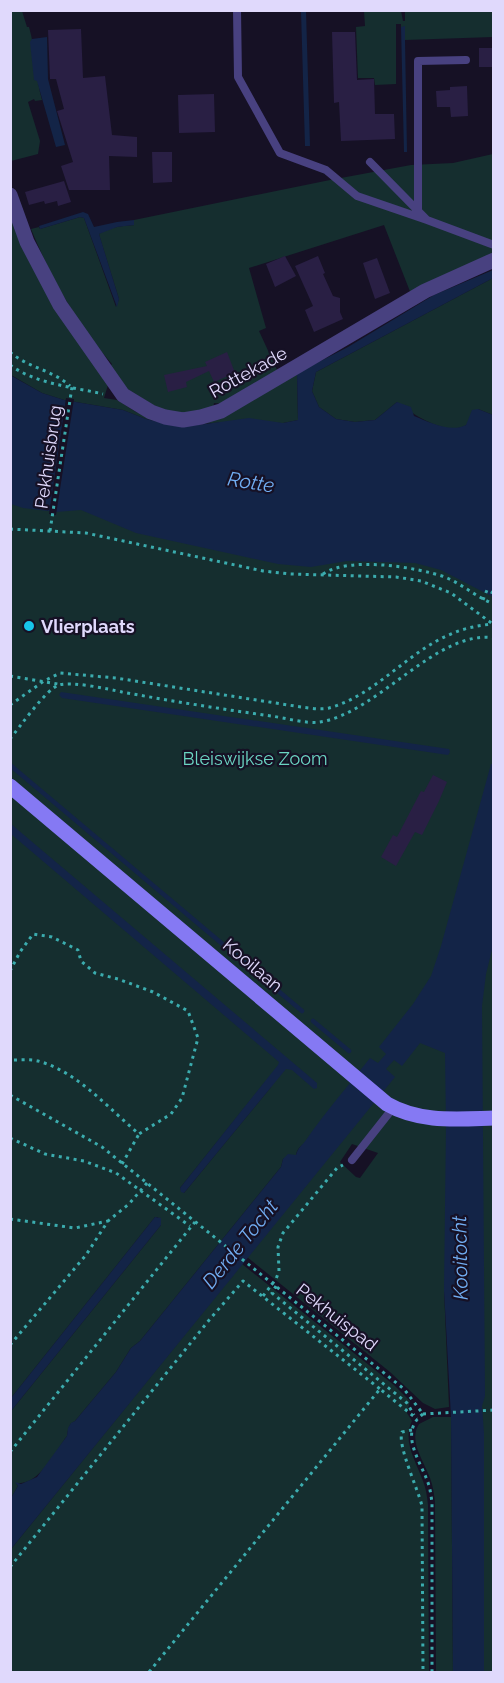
<svg xmlns="http://www.w3.org/2000/svg" width="504" height="1683" font-family="Raleway,sans-serif">
  <rect width="100%" height="100%" fill="#161125"/>
  <path fill="#152e2f" fill-rule="evenodd" d="M 11,11 L 22,11 L 27,27 L 29,27 C 36,51 35,76 42,100 L 35,101 L 34,99 L 28,102 L 40,141 L 38,154 L 11,161 Z
    M 339,11 L 401,11 L 403,21 L 405,21 L 405,11 L 493,11 L 493,37 L 405,40 L 405,27 L 401,27 L 401,24 L 396,24 L 396,84 L 375,85 L 374,78 L 358,78 L 356,27 L 365,26 L 364,11 Z
    M 493,154 L 493,253 L 411,294 L 384,225 L 249,268 L 266,328 L 259,331 L 277,370 L 225,404 L 214,403 L 213,409 L 201,413 L 166,413 L 126,388 L 110,366 L 112,364 C 77,324 51,278 31,229 L 39,227 L 40,229 L 80,217 L 84,218 L 116,307 L 119,299 L 100,238 L 99,234 C 109,227 122,226 134,225 L 134,220 L 330,180 L 411,165 L 453,163 Z
    M 10,216 L 108,385 L 104,398 L 117,400 L 136,412 L 173,423 L 297,373 L 298,420 L 283,423 L 225,422 L 175,426 L 146,419 L 123,410 L 64,400 L 42,393 L 11,375 Z
    M 493,278 L 493,415 L 478,409 C 474,415 469,425 462,427 C 442,434 411,413 397,402 L 375,420 L 355,422 L 336,419 L 319,407 L 312,391 L 316,372 Z
    M 11,486 L 493,563 L 493,1672 L 484,1672 L 484,1438 L 444,1290 L 449,1407 L 435,1409 L 423,1403 L 390,1372 L 247,1257 L 342,1141 C 327,1142 300,1136 296,1155 L 283,1159 L 281,1167 L 140,1341 L 131,1348 L 116,1372 L 75,1421 C 68,1424 68,1430 67,1436 C 55,1452 39,1486 16,1483 L 18,1486 L 11,1498 L 11,1411 L 161,1225 L 158,1217 L 155,1217 L 11,1398 ZM 265,1082 L 271,1087 L 184,1193 L 180,1188 ZM 352,1144 L 378,1153 L 360,1178 L 356,1177 L 340,1162 Z
    M 242,1264 L 394,1385 L 410,1401 L 407,1413 L 412,1421 C 402,1441 416,1461 423,1481 C 426,1488 427,1496 428,1505 L 429,1672 L 11,1672 L 11,1549 Z
    M 433,1417 L 451,1417 L 453,1672 L 436,1672 L 435,1502 C 434,1494 433,1486 430,1478 C 424,1461 408,1441 419,1424 Z"/>
  <path fill="#132447" d="M 301,11 L 306,11 L 310,146 L 305,146 Z
    M 405,26 L 405,40 L 407,152 L 404,152 L 401,27 Z
    M 47,37 L 48,79 L 65,145 L 56,147 L 37,81 L 34,80 L 30,42 L 32,39 Z
    M 83,212 L 88,214 L 94,227 L 117,222 L 134,220 L 134,225 L 117,227 L 99,234 L 119,299 L 117,307 L 84,218 L 80,217 L 40,229 L 39,226 Z
    M 493,270 L 493,278 L 316,372 L 312,391 L 319,407 L 336,419 L 355,422 L 375,420 L 397,402 L 411,407 L 414,416 C 429,422 450,433 466,425 L 472,410 L 478,409 L 493,415 L 493,597 L 441,570 L 415,563 L 347,561 L 311,567 L 278,564 L 136,533 L 81,510 L 56,512 L 23,508 L 11,504 L 10,375 L 42,393 L 64,400 L 123,410 L 146,419 L 175,426 L 198,425 L 249,418 L 283,423 L 298,420 L 297,373 L 348,347 L 434,295 Z
    M 61,692 L 449,749 L 450,752 L 448,755 L 62,698 L 59,695 Z
    M 491,764 L 493,764 L 493,946 L 486,974 L 482,1006 L 485,1396 L 482,1406 L 484,1433 L 484,1672 L 453,1672 L 451,1417 L 444,1290 L 446,1125 L 445,1053 L 420,1043 L 402,1066 L 394,1060 L 386,1069 L 395,1077 L 11,1549 L 11,1498 L 18,1486 L 15,1482 L 21,1484 L 37,1477 L 67,1436 L 68,1428 L 71,1423 L 75,1421 L 116,1372 L 131,1348 L 140,1341 L 281,1167 L 283,1159 L 288,1154 L 296,1155 C 298,1147 302,1146 306,1140 C 326,1111 349,1085 370,1058 L 378,1063 L 386,1054 L 379,1047 L 413,1004 L 431,976 L 441,946 Z
    M 11,824 L 317,1083 L 317,1088 L 314,1089 L 292,1070 L 286,1069 L 184,1193 L 181,1192 L 180,1188 L 278,1065 L 279,1062 L 11,834 Z
    M 155,1217 L 161,1218 L 161,1225 L 11,1411 L 11,1398 Z"/>
  <path fill="#161125" d="M 66,398 L 74,399 L 56,515 L 49,514 Z"/>
  <g fill="none" stroke-linecap="round" stroke-linejoin="round">
    <path stroke="#132447" stroke-width="4.5" d="M 10,765 L 302,1011
      M 313,1021 L 349,1051"/>
  </g>
  <path fill="#291f44" d="M 81,29 L 83,78 L 105,76 L 112,135 L 137,137 L 137,157 L 109,156 L 110,190 L 69,190 L 61,166 L 73,162 L 57,111 L 64,109 L 56,79 L 50,79 L 48,30 Z
    M 332,32 L 355,32 L 357,80 L 374,79 L 375,114 L 394,114 L 395,139 L 341,141 L 339,102 L 334,103 Z
    M 479,48 L 494,48 L 494,67 L 479,67 Z
    M 467,86 L 468,116 L 451,117 L 450,107 L 437,107 L 436,91 L 450,90 L 450,87 Z
    M 214,94 L 215,132 L 179,133 L 178,95 Z
    M 152,152 L 172,152 L 172,182 L 153,183 Z
    M 64,181 L 71,202 L 58,206 L 57,201 L 45,204 L 44,201 L 29,205 L 25,192 Z
    M 285,256 L 296,276 L 275,287 L 266,264 Z
    M 318,256 L 325,273 L 323,274 L 333,296 L 340,298 L 340,312 L 343,319 L 314,332 L 305,310 L 313,306 L 295,266 Z
    M 377,258 L 390,293 L 375,299 L 363,263 Z
    M 227,352 L 235,373 L 214,382 L 209,371 L 186,382 L 187,387 L 168,392 L 164,375 L 207,366 L 205,362 Z
    M 433,775 L 447,782 L 439,801 L 422,835 L 415,832 L 396,866 L 381,857 L 393,835 L 397,837 L 421,791 L 424,792 Z"/>
  <g fill="none" stroke-linecap="round" stroke-linejoin="round">
    <path stroke="#3bacae" stroke-width="3" stroke-dasharray="3 4.5" stroke-linecap="butt" d="M 10,352 C 28,368 53,370 70,386
      M 10,365 C 36,384 73,387 103,394
      M 10,529 L 86,533 L 263,571 L 290,574 L 396,577 L 421,581 L 451,593 L 494,625
      M 50,531 L 72,387
      M 323,574 C 349,556 416,567 445,577 C 462,584 476,597 494,604
      M 483,600 L 487,590 L 493,593
      M 10,676 L 58,684
      M 10,705 L 44,681 L 60,673 L 116,678 L 301,707 C 310,708 321,710 329,708 C 376,695 407,652 451,634 C 464,628 477,626 491,624
      M 10,739 C 19,728 47,688 59,685 C 72,681 108,689 122,692 C 171,701 221,709 271,716 C 286,718 306,724 320,722 C 378,713 437,629 494,638
      M 10,971 L 20,952 L 33,934 L 52,937 L 78,950 L 81,961 L 95,973 L 118,979 L 153,992 L 188,1011 L 198,1038 L 182,1098 L 171,1114 L 139,1134 C 108,1108 78,1072 38,1061 C 30,1059 19,1060 10,1060
      M 10,1095 L 102,1147 L 404,1389 L 423,1414
      M 10,1138 L 45,1154 L 84,1161 L 116,1173 L 190,1226
      M 122,1164 L 139,1134
      M 10,1219 L 75,1228 L 108,1221
      M 276,1286 L 272,1293 L 407,1403 L 414,1415
      M 263,1296 L 276,1279 L 279,1271 L 278,1247 L 283,1233 L 337,1168 L 343,1165
      M 10,1345 L 86,1255 L 108,1221 L 129,1204 L 147,1183
      M 423,1414 C 399,1432 419,1459 427,1480 C 430,1487 431,1495 432,1503 L 432,1672
      M 423,1414 L 494,1410
      M 412,1430 L 402,1432 C 397,1445 418,1489 422,1506 L 423,1672
      M 10,1452 L 195,1222
      M 10,1567 L 210,1319 L 243,1281 L 380,1389
      M 149,1672 L 380,1389 L 417,1419"/>
    <path stroke="#484180" stroke-width="8" d="M 237,10 L 238,77 L 280,153 L 326,170 L 357,196 L 427,220
      M 370,162 L 427,220 L 494,245
      M 418,210 L 418,61 L 466,60
      M 352,1160 L 393,1108"/>
    <path stroke="#484180" stroke-width="15" d="M 10,195 L 27,242 L 60,305 L 123,395 L 151,412 L 165,417 L 183,420 L 201,417 L 221,411 L 425,291 L 494,260"/>
    <path stroke="#8579f3" stroke-width="15" d="M 10,786 L 387,1104 C 420,1123 457,1119 494,1118"/>
  </g>
  <circle fill="#17c5ea" stroke="#161125" stroke-width="2" cx="29" cy="626" r="6"/>
  <g text-anchor="middle" dominant-baseline="central" stroke-width="4.5" stroke-linejoin="round" paint-order="stroke">
    <g font-size="18" fill="#e0d9fc" stroke="#161125">
      <text transform="translate(248 372) rotate(-29)">Rottekade</text>
      <text transform="translate(48 457) rotate(-82)">Pekhuisbrug</text>
      <text transform="translate(253 965) rotate(40)">Kooilaan</text>
      <text transform="translate(337 1317) rotate(38)">Pekhuispad</text>
    </g>
    <g font-size="18" font-weight="bold" fill="#e0d9fc" stroke="#161125" text-anchor="start">
      <text x="41" y="626">Vlierplaats</text>
    </g>
    <g font-size="18" fill="#6bd5c3" stroke="#161125">
      <text x="255" y="758">Bleiswijkse Zoom</text>
    </g>
    <g font-size="20" font-style="italic" fill="#71adf2" stroke="#161125">
      <text transform="translate(251 482) rotate(9)">Rotte</text>
      <text transform="translate(240 1244) rotate(-51)">Derde Tocht</text>
      <text transform="translate(460 1258) rotate(-91)">Kooitocht</text>
    </g>
  </g>
  <rect width="504" height="1683" fill="none" stroke="#e0d9fc" stroke-width="24"/>
</svg>
